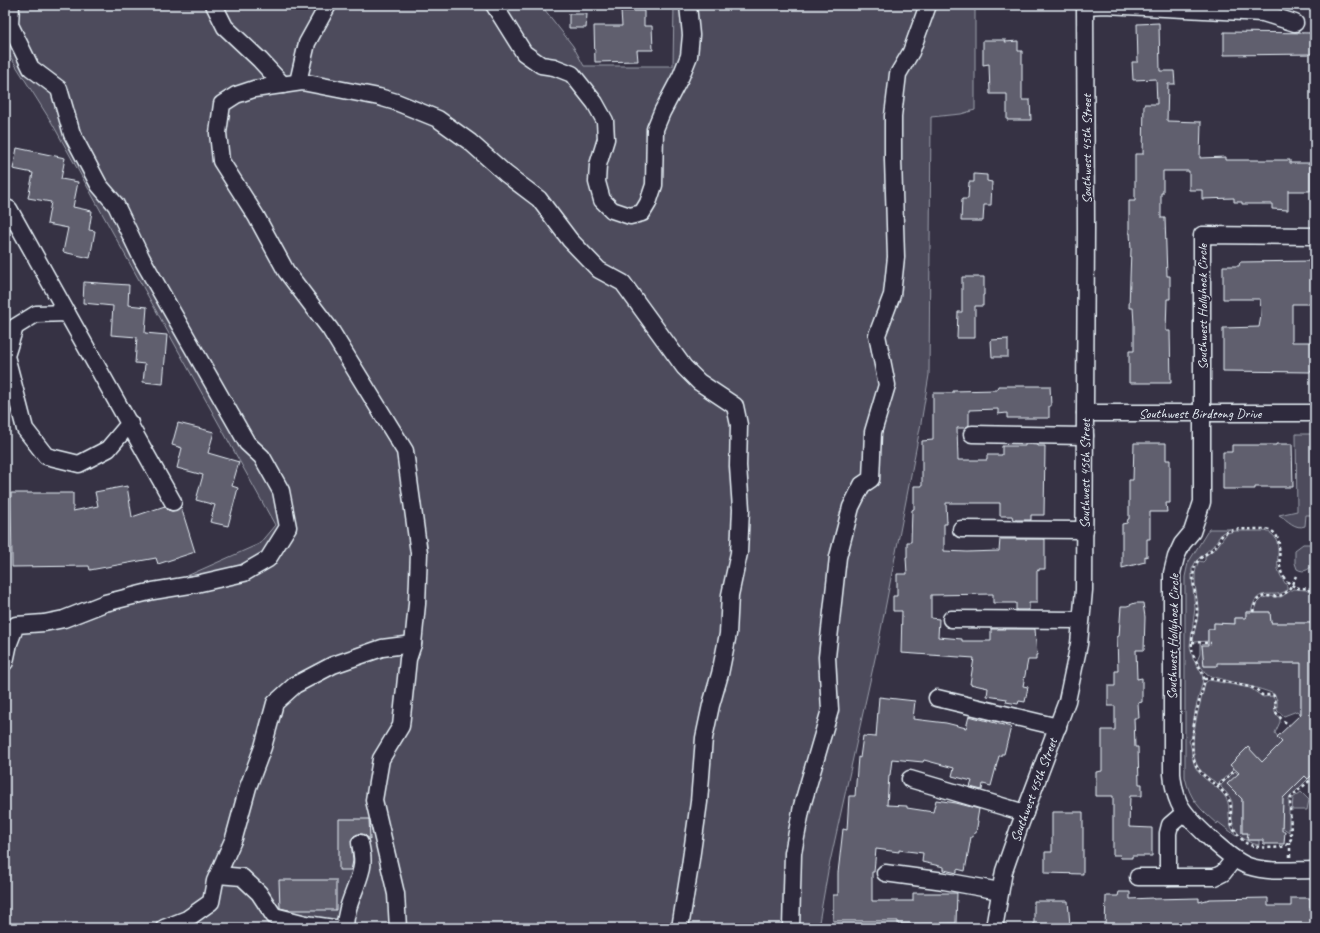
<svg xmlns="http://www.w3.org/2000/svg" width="1320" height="933" font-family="Caveat,sans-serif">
  <rect width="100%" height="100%" fill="#363244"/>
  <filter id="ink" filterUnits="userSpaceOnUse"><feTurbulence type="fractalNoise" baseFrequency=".025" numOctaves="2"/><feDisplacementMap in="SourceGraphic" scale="8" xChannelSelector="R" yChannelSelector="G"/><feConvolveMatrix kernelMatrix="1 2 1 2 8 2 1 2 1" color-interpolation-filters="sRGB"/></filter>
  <g filter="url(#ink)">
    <path fill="#4d4b5c" stroke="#9a9eaa" d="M 5,5 L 541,5 L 573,46 L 584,66 L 673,66 L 674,5 L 975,5 L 975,110 L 961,114 L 931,117 L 929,375 L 921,423 L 878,645 L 828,871 L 818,928 L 5,928 L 5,628 L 153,591 L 259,544 L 275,525 L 52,123 L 6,50 Z
      M 1296,434 L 1315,434 L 1315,515 L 1306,515 L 1305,526 C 1295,530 1288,520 1279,515 L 1297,511 Z
      M 1209,529 L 1230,529 L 1222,533 L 1213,546 L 1196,561 L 1192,569 L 1192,579 L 1195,608 L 1190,646 L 1193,659 L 1202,674 L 1203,679 L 1202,684 L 1195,711 L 1192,737 L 1189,741 C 1193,749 1191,759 1196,768 C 1201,779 1215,784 1223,794 C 1233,805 1226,814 1231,826 C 1232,830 1236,834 1236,836 L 1218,822 L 1217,824 C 1200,809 1190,800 1185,777 L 1185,577 L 1188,563 Z
      M 1235,531 L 1265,531 C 1284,536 1276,555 1278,569 C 1280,576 1283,580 1287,586 L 1287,590 C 1274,601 1257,583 1251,612 L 1246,612 L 1246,618 L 1235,618 L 1235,624 L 1214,623 L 1214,629 L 1208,629 L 1208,641 L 1195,642 L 1193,640 C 1194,631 1197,623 1198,615 C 1199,597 1190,577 1199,561 L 1203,562 L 1205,560 L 1205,556 L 1216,548 L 1227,533 Z
      M 1303,544 L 1315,544 L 1315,563 C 1310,568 1305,574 1297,569 L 1295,563 L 1295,550 Z
      M 1293,589 L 1306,590 L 1315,596 L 1315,621 L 1313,623 L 1271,623 L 1270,612 L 1254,612 L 1256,604 L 1261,599 L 1269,596 L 1281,597 Z
      M 1200,644 L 1202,645 L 1204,666 L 1216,666 L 1217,661 L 1220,661 L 1221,663 L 1301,663 L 1301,713 L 1300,714 L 1297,711 L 1284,716 L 1277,710 L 1277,700 L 1274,694 C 1258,687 1240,685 1222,679 C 1217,677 1212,678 1207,675 L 1197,661 L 1200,654 Z
      M 1209,680 L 1250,688 L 1263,697 L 1272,696 L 1275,700 L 1275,712 L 1280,718 L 1280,722 L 1275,733 L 1282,742 L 1262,762 L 1248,748 L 1230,765 L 1234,769 L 1218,784 C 1211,779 1201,773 1197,765 C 1186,743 1201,705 1205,683 Z
      M 1235,771 L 1238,774 L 1242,799 L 1242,833 L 1248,833 L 1248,840 L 1259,840 L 1259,845 C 1245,843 1233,832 1232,818 C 1231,813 1233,807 1232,802 C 1230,796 1225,791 1221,787 L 1221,785 Z
      M 1305,776 L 1308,779 L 1290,797 L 1289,800 L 1289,832 L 1282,827 L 1283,798 Z
      M 1301,792 L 1309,800 L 1307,810 L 1292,810 L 1293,798 Z"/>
    <path fill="#605e6e" stroke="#e8f1f8" d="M 621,11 L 644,11 L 644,26 L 652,26 L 653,50 L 637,50 L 638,61 L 595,62 L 594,26 L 622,26 Z
      M 569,14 L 587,14 L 586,28 L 569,28 Z
      M 1159,23 L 1160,71 L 1174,71 L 1175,84 L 1168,84 L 1167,121 L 1201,122 L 1200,158 L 1226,157 L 1226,160 L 1290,160 L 1290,163 L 1310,163 L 1310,191 L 1288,191 L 1288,210 L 1272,209 L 1272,204 L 1242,204 L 1242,202 L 1234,202 L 1234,198 L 1202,199 L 1202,190 L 1189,190 L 1189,171 L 1163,171 L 1163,193 L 1161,193 L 1161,218 L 1165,218 L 1167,276 L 1170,276 L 1170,299 L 1167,299 L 1166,331 L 1170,331 L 1171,383 L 1129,383 L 1129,351 L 1134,351 L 1134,324 L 1133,308 L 1129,308 L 1131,249 L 1130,233 L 1129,233 L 1129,201 L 1135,201 L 1135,154 L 1143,154 L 1144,104 L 1157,104 L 1156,79 L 1133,80 L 1132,62 L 1138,62 L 1137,24 Z
      M 1224,32 L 1315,33 L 1315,54 L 1224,55 Z
      M 983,40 L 1006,40 L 1005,42 L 1018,41 L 1018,51 L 1022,51 L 1022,100 L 1030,100 L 1031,120 L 1007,120 L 1007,94 L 990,94 L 989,64 L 983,65 Z
      M 17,148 L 65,158 L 61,179 L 78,182 L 73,207 L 92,211 L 89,230 L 95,231 L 90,258 L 63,252 L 68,228 L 47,224 L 51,202 L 28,198 L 33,173 L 13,169 Z
      M 974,174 L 987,175 L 987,181 L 992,182 L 991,205 L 984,205 L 983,221 L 961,221 L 962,199 L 968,199 L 969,182 L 974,182 Z
      M 1313,261 L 1315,262 L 1315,304 L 1292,304 L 1292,342 L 1315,342 L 1315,371 L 1311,371 L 1311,372 L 1223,371 L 1223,328 L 1259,327 L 1261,316 L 1260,299 L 1223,299 L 1223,266 L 1239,266 L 1240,262 Z
      M 962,277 L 984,277 L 984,295 L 983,295 L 983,306 L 975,306 L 975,338 L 957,338 L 958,312 L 962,312 Z
      M 84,282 L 129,285 L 128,305 L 147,307 L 145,333 L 167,335 L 163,384 L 143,382 L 145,364 L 135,363 L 137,337 L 111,335 L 113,306 L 83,303 Z
      M 1008,339 L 1008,357 L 992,357 L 991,340 Z
      M 998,386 L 1050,386 L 1051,406 L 1049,406 L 1049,418 L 1007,418 L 1007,413 L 998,414 L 998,409 L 969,410 L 969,425 L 965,428 L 957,428 L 958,460 L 987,460 L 987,455 L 1002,455 L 1002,446 L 1025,446 L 1025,444 L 1038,445 L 1038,446 L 1045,446 L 1044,515 L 1031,515 L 1031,520 L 1013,520 L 1012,516 L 1000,516 L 1000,503 L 946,503 L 947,524 L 944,524 L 944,551 L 967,552 L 999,551 L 1000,539 L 1045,539 L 1045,569 L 1039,569 L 1039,571 L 1037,570 L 1037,603 L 1029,603 L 1029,610 L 1016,610 L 1016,603 L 993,603 L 993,594 L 931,595 L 931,618 L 939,619 L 938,637 L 962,639 L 962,641 L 991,641 L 991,629 L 1035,629 L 1037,655 L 1036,655 L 1036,660 L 1028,660 L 1023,686 L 1028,687 L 1025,702 L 1019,701 L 1018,704 L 1006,702 L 1007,699 L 987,696 L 988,688 L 970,684 L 974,658 L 901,653 L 902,611 L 893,611 L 893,596 L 897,596 L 897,574 L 907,574 L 906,557 L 907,557 L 907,542 L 911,542 L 912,510 L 914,509 L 914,486 L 922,486 L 922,441 L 933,440 L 933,393 L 953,393 L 953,391 L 997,390 Z
      M 178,423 L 214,432 L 208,453 L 239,462 L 232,486 L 238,488 L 228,526 L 210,522 L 215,505 L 196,500 L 203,475 L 177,468 L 182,448 L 172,445 Z
      M 1134,443 L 1166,443 L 1166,460 L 1170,460 L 1170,503 L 1166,503 L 1167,512 L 1150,512 L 1150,539 L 1147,539 L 1147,557 L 1145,556 L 1145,562 L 1122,568 L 1122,524 L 1127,523 L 1128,519 L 1129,519 L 1129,480 L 1133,480 Z
      M 1276,444 L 1292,444 L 1293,487 L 1255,487 L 1255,489 L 1223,489 L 1223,452 L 1232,452 L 1232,445 L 1276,445 Z
      M 127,486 L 132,517 L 165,506 L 168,510 L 172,511 L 177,510 L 181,507 L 195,552 L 158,564 L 156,558 L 90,570 L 89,566 L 12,567 L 11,493 L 73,493 L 73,511 L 98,506 L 95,492 Z
      M 1135,603 L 1143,603 L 1145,617 L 1144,650 L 1136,650 L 1137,679 L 1142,678 L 1142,702 L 1138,703 L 1139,718 L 1134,718 L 1135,747 L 1138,747 L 1139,784 L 1142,784 L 1142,796 L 1130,796 L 1129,827 L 1152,828 L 1152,856 L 1132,856 L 1132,858 L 1121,858 L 1120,855 L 1113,855 L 1113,796 L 1096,796 L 1096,772 L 1102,771 L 1102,730 L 1115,730 L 1115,706 L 1108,706 L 1108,686 L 1115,686 L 1115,671 L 1118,671 L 1117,637 L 1119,636 L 1121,606 L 1127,606 Z
      M 1246,612 L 1270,612 L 1271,623 L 1315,623 L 1315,772 L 1308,779 L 1305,776 L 1283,798 L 1282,831 L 1285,831 L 1284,844 L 1263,844 L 1263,840 L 1247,840 L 1248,833 L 1242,833 L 1242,799 L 1227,784 L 1239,773 L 1230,765 L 1248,747 L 1262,762 L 1282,742 L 1277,737 L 1301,714 L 1301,663 L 1217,663 L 1217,666 L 1204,666 L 1202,645 L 1208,645 L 1208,629 L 1214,629 L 1214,623 L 1235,624 L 1235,618 L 1246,618 Z
      M 879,697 L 915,701 L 913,719 L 946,723 L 966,728 L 969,716 L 1011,727 L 1004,754 L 1001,754 L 1001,756 L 999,756 L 991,786 L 983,784 L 982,790 L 970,787 L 972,781 L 952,776 L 954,768 L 924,760 L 923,762 L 892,759 L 890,775 L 889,775 L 887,805 L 907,806 L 907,808 L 933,812 L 936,800 L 956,803 L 979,809 L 977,821 L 978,821 L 976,833 L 974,833 L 973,837 L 971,837 L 965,871 L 957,869 L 957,873 L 944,870 L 944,867 L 922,862 L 923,853 L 899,850 L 899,852 L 876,849 L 874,872 L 872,872 L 872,901 L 913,901 L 913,893 L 957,893 L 956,923 L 898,924 L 898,921 L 833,921 L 833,895 L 838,895 L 838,873 L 843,829 L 847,830 L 849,796 L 855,796 L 858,757 L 860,758 L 863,736 L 876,737 Z
      M 1052,812 L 1083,812 L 1083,874 L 1045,873 L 1045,852 L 1052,852 Z
      M 339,819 L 369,819 L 370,839 L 363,834 L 358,834 L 354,836 L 351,840 L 353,861 L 351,870 L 339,870 Z
      M 279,880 L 336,880 L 336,910 L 289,910 L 280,908 Z
      M 1119,892 L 1130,892 L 1130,899 L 1153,898 L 1153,899 L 1199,898 L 1199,902 L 1210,899 L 1268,898 L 1268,906 L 1291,906 L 1291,898 L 1310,898 L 1310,907 L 1315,907 L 1315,928 L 1105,928 L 1106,896 L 1118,896 Z
      M 1034,901 L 1068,901 L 1070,925 L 1068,925 L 1068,928 L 1034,928 Z"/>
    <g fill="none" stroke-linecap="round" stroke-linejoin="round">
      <g stroke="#e8f1f8" stroke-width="19">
        <g id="minor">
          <path d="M 214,5 L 225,27 L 260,60 L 283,85"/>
          <path d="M 494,5 L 524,53 L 541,65 L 554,67 L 572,74 L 595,103 L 605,121 L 606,139 L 598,165 L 597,182 L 602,200 L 612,210 L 630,216 L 642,213 L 648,203 L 654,185 L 655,129 L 662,112 L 681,76 L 689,56 L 691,35 L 688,5"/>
          <path d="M 1085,6 L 1105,5 L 1263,13 L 1295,23"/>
          <path d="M 298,82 L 307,43 L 328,5"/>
          <path d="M 9,209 L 67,313"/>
          <path d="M 1315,236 L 1202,235 L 1202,502 L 1192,532 L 1182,544 L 1176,557 L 1172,573 L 1172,774 C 1173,784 1175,794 1179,803 C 1187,820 1231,860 1248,866 C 1269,873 1294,870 1315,870"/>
          <path id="s1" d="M 1085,413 L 1315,413"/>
          <path d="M 130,423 L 108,449 L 79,464 L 46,456 L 25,429 L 6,356 L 15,327 L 36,314 L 67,313 L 173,502"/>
          <path d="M 972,434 L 1085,436"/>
          <path d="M 961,529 L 1085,530"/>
          <path d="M 951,619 L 1081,620"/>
          <path d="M 5,662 L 9,643 L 16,625 L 44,623 L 64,619 L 105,603 L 153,591 L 196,584 L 244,573 L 268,559 L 288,527 L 281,491 L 262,457 L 247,443 L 142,259 L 116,205 L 99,185 L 72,134 L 59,89 L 31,68 L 10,25 L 11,5"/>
          <path d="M 937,698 L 1058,727"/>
          <path d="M 910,779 L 1025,813"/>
          <path d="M 1184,813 L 1170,825 L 1168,833 L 1168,877 L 1215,877 L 1223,873 L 1234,859"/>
          <path d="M 885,873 L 944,881 L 1000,891"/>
          <path d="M 218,875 L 242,877 L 259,893 L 274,916 L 306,924 L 334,928"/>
          <path d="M 1138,877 L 1168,877"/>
          <path d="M 164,928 L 187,919 L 211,902 L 215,881 L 234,838 L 248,787 L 263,747 L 275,703 L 295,685 L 333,665 L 382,648 L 413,644"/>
          <path d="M 345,928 C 345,907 356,891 361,871 C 364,862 362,852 360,843"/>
          <path d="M 398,928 L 396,894 L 374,800 L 381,759 L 401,726 L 408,659 L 413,644 L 417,604 L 419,553 L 405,451 L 330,329 L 286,271 L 256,216 L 221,161 L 218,133 L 222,104 L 236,95 L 254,89 L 302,82 L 379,97 L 396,102 L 438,119 L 470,142 L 506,174 L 539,199 L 570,240 L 599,270 L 623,283 L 684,367 L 699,382 L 735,406 L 739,425 L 738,466 L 741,509 L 739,553 L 730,595 L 728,634 L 720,674 L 711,705 L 704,738 L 699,802 L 690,866 L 680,928"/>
          <path d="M 791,928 L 793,853 L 802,806 L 830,710 L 827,657 L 838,557 L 851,507 L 862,485 L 871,479 L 873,432 L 887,385 L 877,335 L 892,295 L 896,257 L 893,159 L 893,116 L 898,74 L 911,52 L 928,5"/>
          <path id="s2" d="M 994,928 L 1004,871 L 1019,828 L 1067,701 L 1079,644 L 1084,590 L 1086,228 L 1085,5"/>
        </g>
      </g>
      <path stroke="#e8f1f8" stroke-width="2.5" stroke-dasharray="3 3" stroke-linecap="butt" d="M 1315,594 L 1310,592 L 1308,588 C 1300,589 1295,588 1289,583 C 1269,568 1291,534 1266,529 C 1263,529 1258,529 1254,529 C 1245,530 1236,528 1227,532 C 1221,534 1220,540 1216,545 C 1210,553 1198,557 1195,566 C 1190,581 1198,598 1197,614 C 1196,627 1189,640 1193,653 C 1195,663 1204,670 1204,680 C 1204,690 1199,700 1197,710 C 1193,723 1190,751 1195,763 C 1200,777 1220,785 1228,798 C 1234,806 1228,818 1233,827 C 1236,833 1241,839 1246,843 C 1254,848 1277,849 1285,846 C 1288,844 1289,842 1291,839 L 1290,800 L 1292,796 L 1315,776
        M 1253,612 C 1257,587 1271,601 1284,594 C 1290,590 1293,582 1296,576
        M 1192,642 L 1211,643
        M 1204,679 L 1213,679 L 1250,687 L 1256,689 L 1262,695 L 1273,695 C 1278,701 1273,707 1277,714 C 1280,718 1285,722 1289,725
        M 1218,786 L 1235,770
        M 1290,842 L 1290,857"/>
      <use href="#minor" stroke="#2f2a3d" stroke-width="16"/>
    </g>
  </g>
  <g text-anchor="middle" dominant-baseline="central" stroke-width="3.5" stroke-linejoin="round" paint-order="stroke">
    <g font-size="14" fill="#e8f1f8" stroke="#2f2a3d">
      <text transform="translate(1086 149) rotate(-90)">Southwest 45th Street</text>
      <text transform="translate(1202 307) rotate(-90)">Southwest Hollyhock Circle</text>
      <text stroke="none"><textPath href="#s1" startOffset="115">Southwest Birdsong Drive</textPath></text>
      <text stroke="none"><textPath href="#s2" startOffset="468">Southwest 45th Street</textPath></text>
      <text transform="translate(1173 637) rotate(-89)">Southwest Hollyhock Circle</text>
      <text stroke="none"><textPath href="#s2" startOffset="144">Southwest 45th Street</textPath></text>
    </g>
  </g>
  <rect width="1320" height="933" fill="none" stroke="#2f2a3d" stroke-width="20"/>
  <rect x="10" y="10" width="1300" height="913" fill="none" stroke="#e8f1f8" stroke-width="1.5" filter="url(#ink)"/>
</svg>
